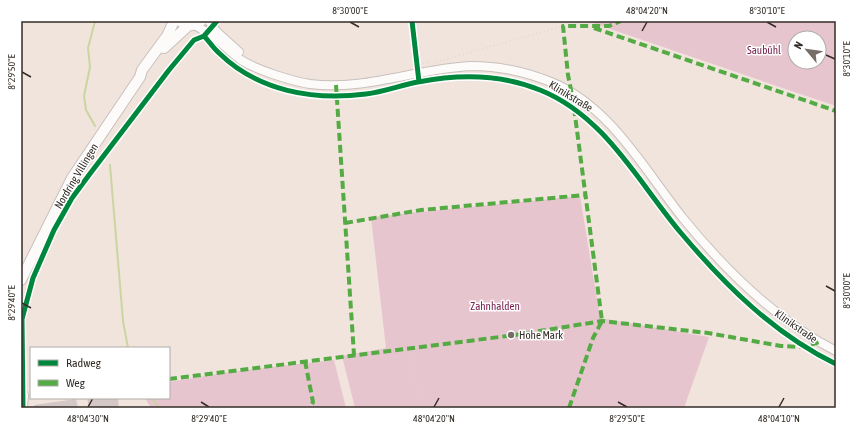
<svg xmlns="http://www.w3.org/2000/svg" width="857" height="429" font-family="'Asap Condensed',sans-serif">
  <rect width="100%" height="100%" fill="#f0e4dd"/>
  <path fill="#e7c5ce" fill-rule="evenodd" d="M 587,21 L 836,21 L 836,106 L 806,96 ZM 795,38 L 819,38 L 819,62 L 795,62 Z
    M 580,196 L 600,318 L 709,337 L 684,408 L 355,408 L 342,356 L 386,348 L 371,217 Z
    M 334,360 L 346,408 L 151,408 L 145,398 L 169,398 L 169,382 L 230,372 Z"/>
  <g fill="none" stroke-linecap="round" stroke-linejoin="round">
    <path stroke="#cad59f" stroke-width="2" d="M 95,126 L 86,110 L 84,96 L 90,67 L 88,48 L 95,21
      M 110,165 L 123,321 L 128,348
      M 152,398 L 159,408"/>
  </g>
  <path fill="#d3c8c5" d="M 87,398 L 118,398 L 119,408 L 89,408 Z
    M 76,399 L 78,408 L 35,408 L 34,405 Z"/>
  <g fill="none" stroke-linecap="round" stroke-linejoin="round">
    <g stroke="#cac1bc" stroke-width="10">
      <path id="minor" d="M 209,21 L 217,32 L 239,52
        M 195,25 C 201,29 208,33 214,37 C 223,44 231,53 241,60 C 257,70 291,81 310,84 C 365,91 418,68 472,66 C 499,66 526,72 551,82 C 610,106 644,169 682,217 C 725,270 775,320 836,351
        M 23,408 L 24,395"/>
    </g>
    <g stroke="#cac1bc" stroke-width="12">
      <path id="major" d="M 180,21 C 187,26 194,27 201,21
        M 164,48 L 189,25
        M 21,280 L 72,178 L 140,77 L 142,70 L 167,36 L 174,21"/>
    </g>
    <path stroke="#d7d4d1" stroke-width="1" stroke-dasharray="1 3" stroke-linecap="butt" d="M 436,62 L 563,26
      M 415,63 L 431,63
      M 412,348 L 412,366 L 415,381 L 428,408"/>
    <use href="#minor" stroke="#fdfbfa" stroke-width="8"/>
    <use href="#major" stroke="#fdfbfa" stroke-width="10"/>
    <path stroke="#54ab44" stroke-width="4" stroke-dasharray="8 4" stroke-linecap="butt" d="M 594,28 L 836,111
      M 336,85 L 354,355
      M 345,223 L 421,210 L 585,195
      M 305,361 L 313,402 L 310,408
      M 169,379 L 515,335 L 602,321 L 708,333 L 781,346 L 803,347 L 820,342
      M 569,408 L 593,338 L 602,321 L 573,100 L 568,75 L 563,26 L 609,26 L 621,21"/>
    <g stroke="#fff" stroke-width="8">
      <path id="cycleway" d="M 412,21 L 419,82
        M 204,36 C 209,41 213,48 219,53 C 258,91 313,101 366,94 C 384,92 401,85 418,82 C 459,74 501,74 540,90 C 605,116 638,182 681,233 C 725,285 774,334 836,364
        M 23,408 L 22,319 L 33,278 L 54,230 L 72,198 L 89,175 L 169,70 L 194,40 L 204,36 L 217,21"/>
    </g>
    <use href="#cycleway" stroke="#00873e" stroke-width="5"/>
  </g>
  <path fill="none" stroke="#342d27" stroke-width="1.5" d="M 350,22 L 359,27M 767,22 L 776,27M 642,31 L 647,22M 826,55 L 835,59M 22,72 L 31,77M 826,286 L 835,291M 22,303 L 31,308M 201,402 L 209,407M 618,402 L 627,407M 88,407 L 93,398M 434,407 L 439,398M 779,407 L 784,398"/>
  <circle fill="#766d67" stroke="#fff" stroke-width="1.5" cx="511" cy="335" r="4"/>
  <g text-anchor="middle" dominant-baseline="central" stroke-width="3" stroke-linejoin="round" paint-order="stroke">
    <g font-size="11" fill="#761d4c" stroke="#fff">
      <text x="764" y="50">Saubühl</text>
      <text x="495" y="306">Zahnhalden</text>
    </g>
    <g font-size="11" fill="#342d27" stroke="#fff">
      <text transform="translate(571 96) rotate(31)">Klinikstraße</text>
      <text transform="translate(76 176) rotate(-59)">Nordring Villingen</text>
      <text transform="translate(796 326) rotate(35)">Klinikstraße</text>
    </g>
    <g font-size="11" fill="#342d27" stroke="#fff" text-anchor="start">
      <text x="519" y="335">Hohe Mark</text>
    </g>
  </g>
  <rect width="857" height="429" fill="none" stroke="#ffffff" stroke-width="44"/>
  <rect x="30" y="347" width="140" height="52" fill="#ffffff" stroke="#aeaba9"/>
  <rect x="38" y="360" width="20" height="6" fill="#00873e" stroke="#aeaba9"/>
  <text x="66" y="367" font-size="12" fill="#342d27">Radweg</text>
  <rect x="38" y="380" width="20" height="6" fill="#54ab44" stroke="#aeaba9"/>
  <text x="66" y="387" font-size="12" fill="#342d27">Weg</text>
  <g transform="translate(807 50) rotate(299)"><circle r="19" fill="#ffffff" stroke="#aeaba9"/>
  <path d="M0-3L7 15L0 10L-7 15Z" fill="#766d67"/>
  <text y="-6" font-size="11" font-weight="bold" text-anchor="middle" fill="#342d27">N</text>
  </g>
  <rect x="22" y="22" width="813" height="385" fill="none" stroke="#342d27" stroke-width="1.5"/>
  <g font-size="10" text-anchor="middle" fill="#342d27">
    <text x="350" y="14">8°30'00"E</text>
    <text x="647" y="14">48°04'20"N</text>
    <text x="767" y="14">8°30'10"E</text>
    <text transform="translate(846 59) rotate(-90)" y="4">8°30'10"E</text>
    <text transform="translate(11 72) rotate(-90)" y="4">8°29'50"E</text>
    <text transform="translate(846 291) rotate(-90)" y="4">8°30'00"E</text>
    <text transform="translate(11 303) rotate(-90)" y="4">8°29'40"E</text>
    <text x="88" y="422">48°04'30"N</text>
    <text x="209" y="422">8°29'40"E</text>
    <text x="434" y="422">48°04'20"N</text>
    <text x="627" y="422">8°29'50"E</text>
    <text x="779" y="422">48°04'10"N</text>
  </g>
</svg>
